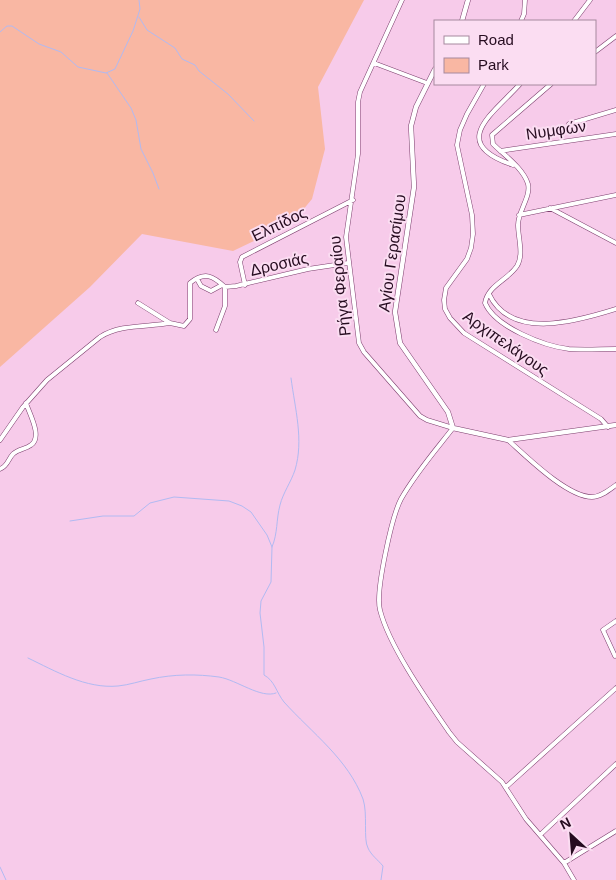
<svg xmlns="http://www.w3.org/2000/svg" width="616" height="880" font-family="Arial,sans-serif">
  <rect width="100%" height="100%" fill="#f7cbea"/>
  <path fill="#f9b7a3" d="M 0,0 L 364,0 L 318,87 L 325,149 L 312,199 L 292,223 L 233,251 L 142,234 L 90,287 L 0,367 Z"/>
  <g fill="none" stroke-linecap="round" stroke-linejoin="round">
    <path stroke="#b1baf2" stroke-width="1" d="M 139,17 L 147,30 L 175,48 L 182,59 L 195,65 L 199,71 L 228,94 L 254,121
      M 0,32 L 7,26 L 12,26 L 39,44 L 61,52 L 78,67 L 106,73 L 115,69 L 133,31 L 140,9 L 139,0
      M 107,73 L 131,108 L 136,120 L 141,149 L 153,173 L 159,189
      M 70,521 L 103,516 L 134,516 L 150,503 L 174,497 L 229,501 L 242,506 L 251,512 L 267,535 L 272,547 L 271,582 L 261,601 L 260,613 L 264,647 L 264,675 C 275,681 276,692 284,702 C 312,733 348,759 363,799 C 368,814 363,839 368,848 C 371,855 378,860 383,866 L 381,880
      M 272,547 C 278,533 276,520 280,505 C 283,493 291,482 295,470 C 304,440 295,409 291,378
      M 28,658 C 55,671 86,689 118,686 C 129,685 140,681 151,679 C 174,674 197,674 219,677 C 237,680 261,699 276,693
      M 0,867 L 6,880"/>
    <g stroke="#7c3e6d" stroke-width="5">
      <path id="minor" d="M 402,0 L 360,92 L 358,102 L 358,154 L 346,237 L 359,343 L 364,352 L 420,416 L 427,420 L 453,428 C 435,451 415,474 401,499 C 392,516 375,592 380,610 C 389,646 427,700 449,732 L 457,742 L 502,782 L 526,819 L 564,863 L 616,831
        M 521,21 L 524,14 L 525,0
        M 574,21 L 590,0
        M 595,52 L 616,36
        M 374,63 L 427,83
        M 484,84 L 467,114 L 460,130 L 457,145 L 472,215 L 473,234 L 471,248 L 467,259 L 446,288 L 444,300 L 445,309 L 450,318 L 464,333 L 601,419 L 608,427
        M 551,84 L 492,135 L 493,144 C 504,155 523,168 528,184 C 531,197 518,211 518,225 C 518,237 524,255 517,266 C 508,280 488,285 485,303 C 495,327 544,346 569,349 C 584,350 601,349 616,349
        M 569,124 L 616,110
        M 500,151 L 616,134
        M 513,165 C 447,143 493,114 520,84
        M 550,208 L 616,243
        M 519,215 L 616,195
        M 197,279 L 201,286 L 211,291 L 222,285
        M 245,285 L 240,262 L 242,257 L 353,200
        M 489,294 C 511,341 578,321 616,309
        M 138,303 L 170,323 L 184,326 L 190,319 L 190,283 C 205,271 213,276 225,287 L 236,286 L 308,269 L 348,263
        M 216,330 L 225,306 L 225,287
        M 0,440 L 23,407 L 47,380 L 100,337 C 120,324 148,327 170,323
        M 508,440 C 526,456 567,497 592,497 C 601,497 609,490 616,485
        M 0,469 C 8,466 8,459 13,454 C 18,449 26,449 31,445 C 43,437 29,413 26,403
        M 615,656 L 603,630 L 616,621
        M 506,787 L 616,688
        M 540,835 L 616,764
        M 564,863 L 574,880"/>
    </g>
    <g stroke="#7c3e6d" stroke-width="5.5">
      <path id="tertiary" d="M 462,21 L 468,0
        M 435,69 L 416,107 L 411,126 L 414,187 L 395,312 L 400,343 L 448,412 L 453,428 L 508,440 L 616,425"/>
    </g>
    <use href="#minor" stroke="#fff" stroke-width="4"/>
    <use href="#tertiary" stroke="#fff" stroke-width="4.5"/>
  </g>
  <g text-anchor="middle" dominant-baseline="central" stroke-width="4" stroke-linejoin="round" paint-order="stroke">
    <g font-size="16" fill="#260c20" stroke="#fbddf2">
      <text transform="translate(556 130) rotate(-8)">Νυμφών</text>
      <text transform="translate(279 224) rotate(-26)">Ελπίδος</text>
      <text transform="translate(392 253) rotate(-82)">Αγίου Γερασίμου</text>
      <text transform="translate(279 264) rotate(-13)">Δροσιάς</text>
      <text transform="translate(340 286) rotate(-96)">Ρήγα Φεραίου</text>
      <text transform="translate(506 343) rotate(35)">Αρχιπελάγους</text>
    </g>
  </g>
  <rect x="434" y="20" width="162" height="65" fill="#fbddf2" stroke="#a6899e"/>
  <rect x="444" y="36" width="25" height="8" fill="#ffffff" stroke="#a6899e"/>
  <text x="478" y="45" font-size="15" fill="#260c20">Road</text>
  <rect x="444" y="58" width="25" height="15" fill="#f9b7a3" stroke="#a6899e"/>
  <text x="478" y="70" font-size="15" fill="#260c20">Park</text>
  <g transform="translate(571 835) rotate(334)" stroke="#fbddf2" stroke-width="4" paint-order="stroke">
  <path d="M0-4L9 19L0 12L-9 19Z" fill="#260c20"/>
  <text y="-8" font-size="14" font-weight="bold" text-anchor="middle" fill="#260c20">N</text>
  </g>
</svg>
